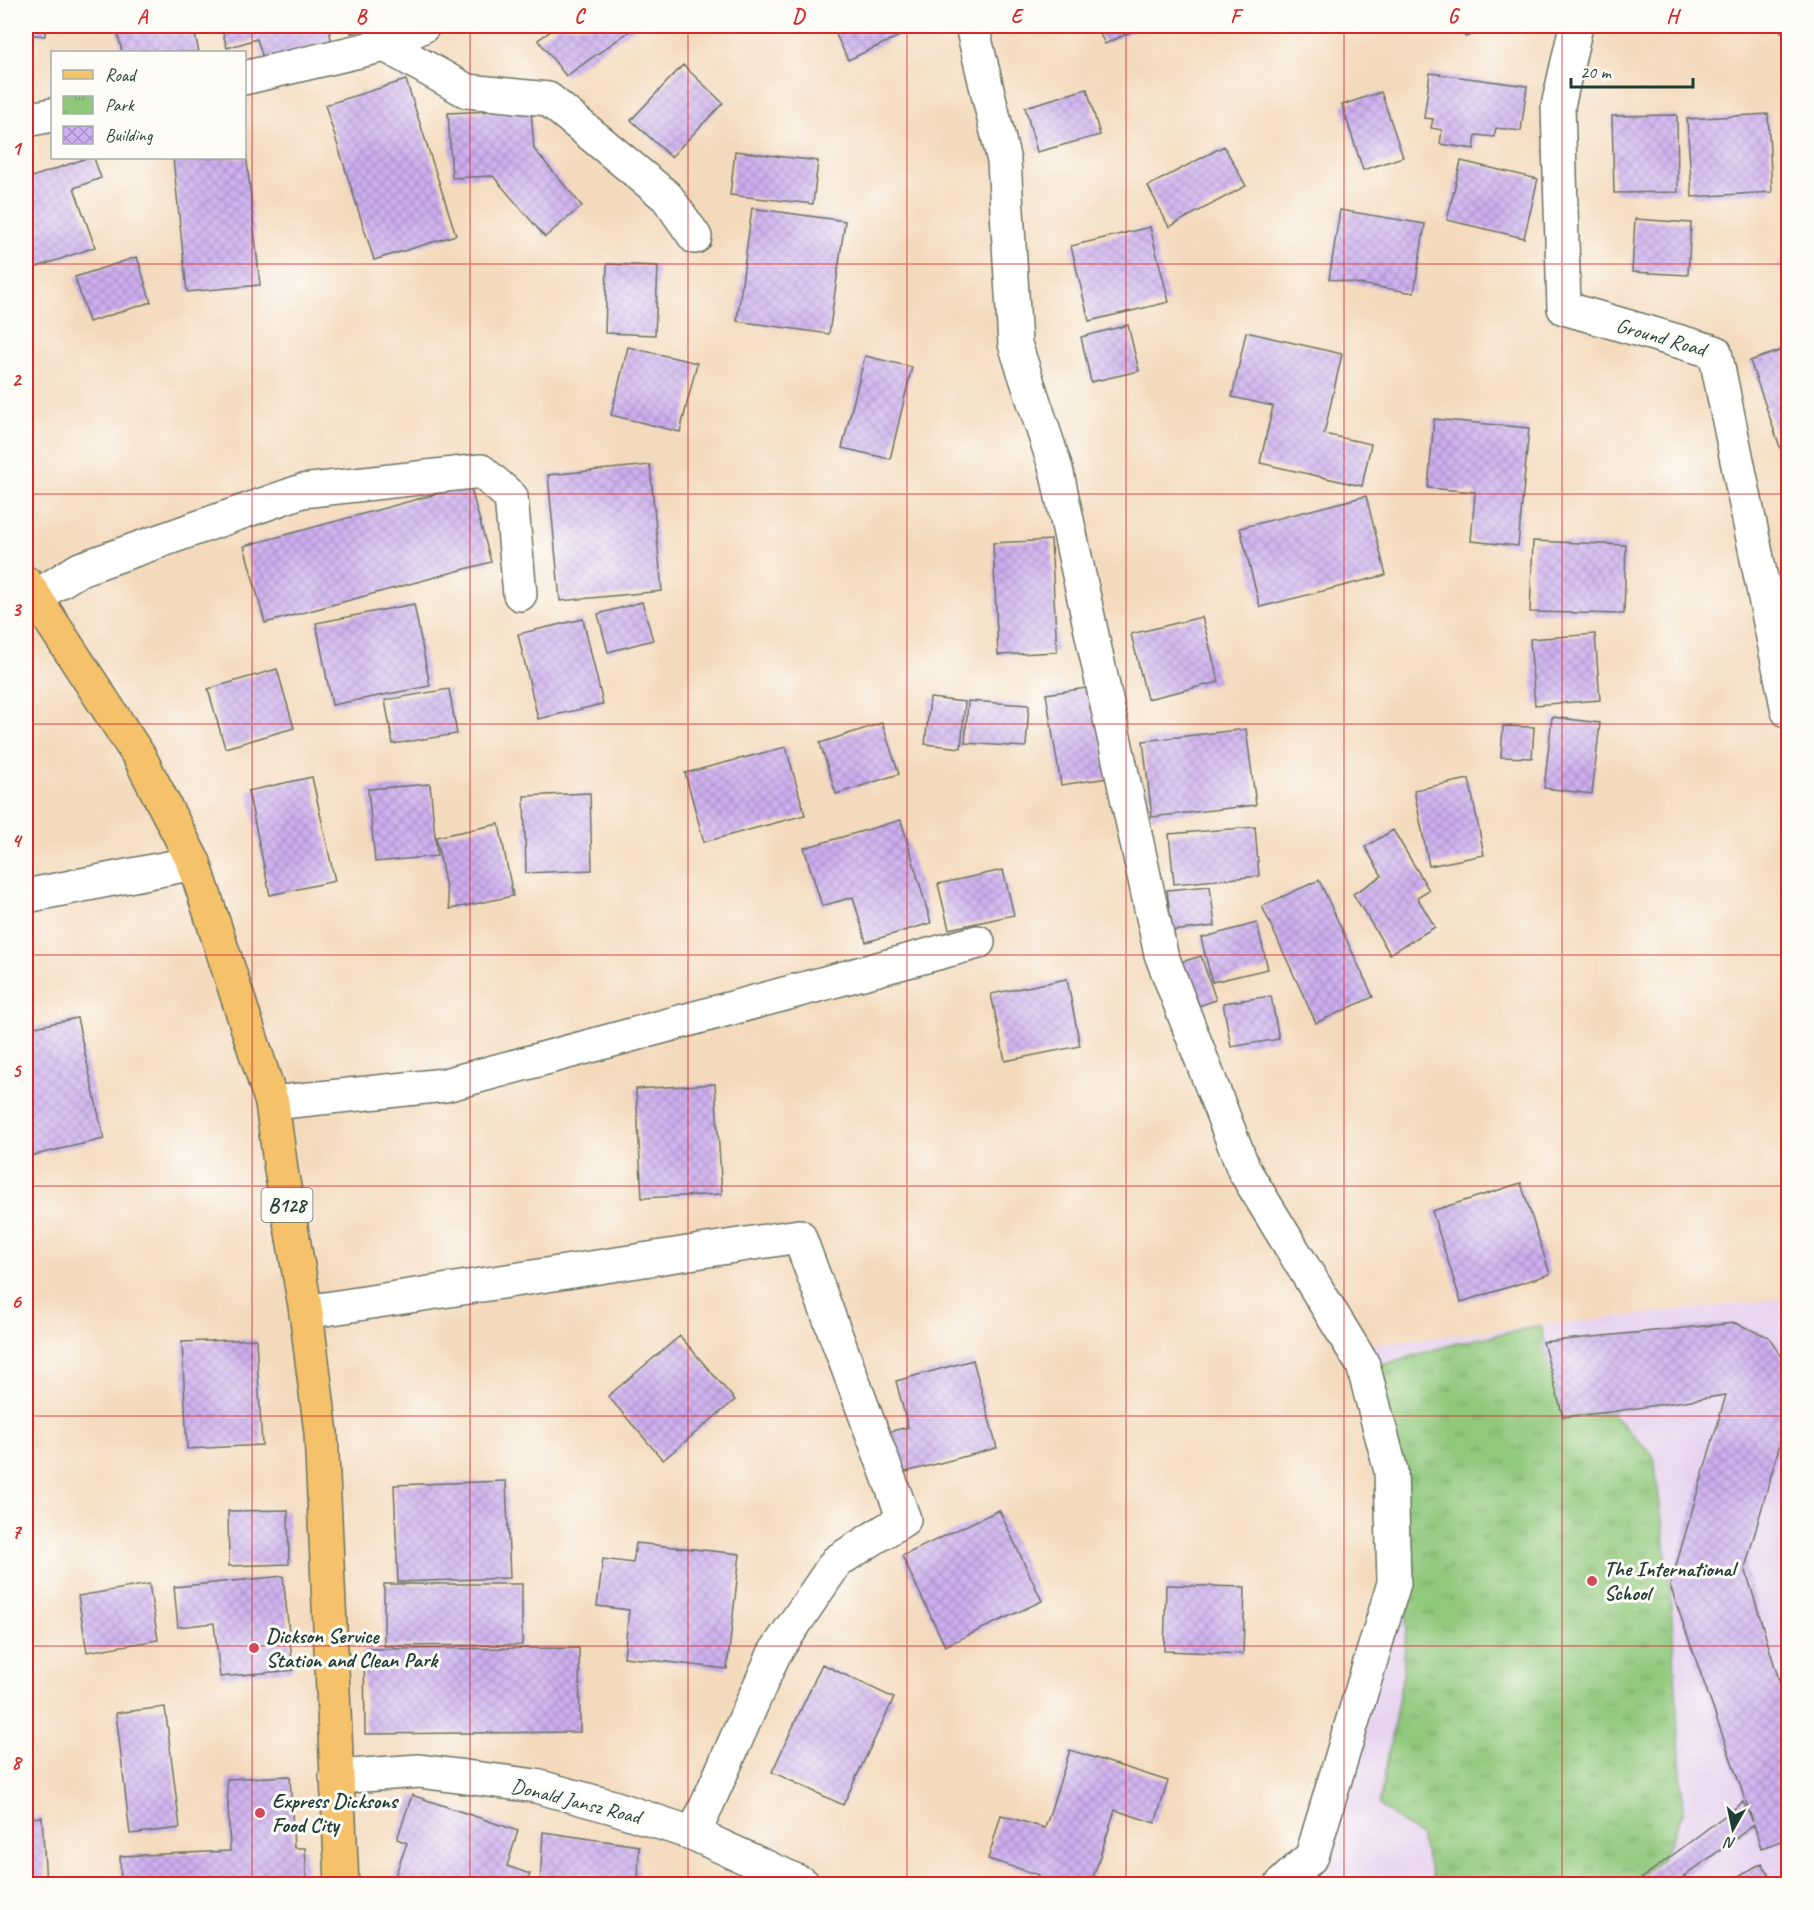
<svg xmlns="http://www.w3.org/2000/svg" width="1814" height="1910" font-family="Caveat,sans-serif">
  <defs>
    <pattern id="park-tufts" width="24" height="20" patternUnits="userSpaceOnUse" patternTransform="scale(1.5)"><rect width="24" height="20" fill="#90c87b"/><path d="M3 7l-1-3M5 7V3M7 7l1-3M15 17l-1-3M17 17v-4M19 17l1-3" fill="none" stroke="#75a466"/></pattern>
    <pattern id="building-cross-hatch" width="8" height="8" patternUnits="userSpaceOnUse" patternTransform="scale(1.5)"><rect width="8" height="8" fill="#ceaff0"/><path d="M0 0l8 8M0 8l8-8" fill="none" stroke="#a790c3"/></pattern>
  </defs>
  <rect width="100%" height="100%" fill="#fdfcf7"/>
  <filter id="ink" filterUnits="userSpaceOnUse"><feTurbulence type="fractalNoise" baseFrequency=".0167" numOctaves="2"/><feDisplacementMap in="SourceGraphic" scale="12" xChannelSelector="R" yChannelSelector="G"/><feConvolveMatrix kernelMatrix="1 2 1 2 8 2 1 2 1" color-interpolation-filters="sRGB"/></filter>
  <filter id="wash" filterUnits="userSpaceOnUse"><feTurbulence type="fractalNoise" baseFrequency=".008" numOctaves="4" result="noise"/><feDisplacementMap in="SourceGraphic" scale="24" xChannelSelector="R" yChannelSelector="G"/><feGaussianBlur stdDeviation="1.35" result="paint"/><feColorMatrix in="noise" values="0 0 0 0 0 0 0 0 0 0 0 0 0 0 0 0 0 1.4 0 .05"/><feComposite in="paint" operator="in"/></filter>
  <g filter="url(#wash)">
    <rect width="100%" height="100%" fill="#f4dabd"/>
    <path fill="#e7d2ef" d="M 1788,1298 L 1788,1516 L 1780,1565 L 1788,1596 L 1788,1884 L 1294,1884 L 1401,1605 L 1367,1345 Z"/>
    <path fill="url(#park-tufts)" stroke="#588258" stroke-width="1.5" d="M 1541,1326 L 1563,1417 L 1610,1412 L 1654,1457 L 1670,1586 L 1683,1812 L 1662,1858 L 1630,1884 L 1435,1884 L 1420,1836 L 1379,1805 L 1403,1674 L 1409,1584 L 1378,1366 L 1457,1343 Z"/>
    <g id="blocks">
      <path fill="url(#building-cross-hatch)" d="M 26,26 L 46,26 L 45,36 L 26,34 Z
        M 116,26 L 193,26 L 199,52 L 122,52 Z
        M 221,26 L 328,26 L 332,42 L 264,61 L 257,39 L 227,48 Z
        M 349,26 L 377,26 L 351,33 Z
        M 558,26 L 637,26 L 566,76 L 538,40 Z
        M 832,26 L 921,26 L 848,60 Z
        M 1096,26 L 1144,26 L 1105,44 Z
        M 1462,26 L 1498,26 L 1465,37 Z
        M 1781,26 L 1788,26 L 1788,32 L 1781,32 Z
        M 683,65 L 723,103 L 671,157 L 631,120 Z
        M 1430,73 L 1527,86 L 1521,131 L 1496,128 L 1494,137 L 1476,135 L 1474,149 L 1440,144 L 1442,130 L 1431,128 L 1433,119 L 1424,118 Z
        M 406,80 L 456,235 L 374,260 L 325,105 Z
        M 1087,89 L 1100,135 L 1037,152 L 1025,107 Z
        M 1381,92 L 1403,157 L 1363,170 L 1342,105 Z
        M 531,109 L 534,149 L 582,206 L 545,237 L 493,176 L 452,178 L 448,113 Z
        M 1768,114 L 1772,192 L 1692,197 L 1687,119 Z
        M 1677,115 L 1678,192 L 1614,193 L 1612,116 Z
        M 1224,146 L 1246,186 L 1169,227 L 1148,186 Z
        M 735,151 L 818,161 L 813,204 L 730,195 Z
        M 244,152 L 246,152 L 260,285 L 187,292 L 173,158 L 244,158 Z
        M 87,158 L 94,158 L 101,178 L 74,188 L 95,247 L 26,271 L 26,179 Z
        M 1461,161 L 1538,179 L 1524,238 L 1447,220 Z
        M 752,208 L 845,221 L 829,334 L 737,321 Z
        M 1340,210 L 1425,224 L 1414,293 L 1329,279 Z
        M 1635,219 L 1691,223 L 1688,275 L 1632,272 Z
        M 1150,227 L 1169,302 L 1089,321 L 1071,246 Z
        M 137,257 L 151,302 L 89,322 L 75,277 Z
        M 1788,260 L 1788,290 L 1779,263 Z
        M 607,264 L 658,266 L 655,335 L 605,333 Z
        M 1128,325 L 1139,371 L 1091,382 L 1081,337 Z
        M 1246,332 L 1342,354 L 1324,434 L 1371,444 L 1362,486 L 1260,463 L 1273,406 L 1232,397 Z
        M 628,347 L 697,363 L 680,432 L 611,415 Z
        M 1788,348 L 1788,470 L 1750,361 Z
        M 865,356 L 912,367 L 890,459 L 842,448 Z
        M 1434,419 L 1529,428 L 1518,546 L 1471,541 L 1475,492 L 1428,488 Z
        M 650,465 L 662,591 L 560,601 L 548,475 Z
        M 470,485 L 491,562 L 265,623 L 244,546 Z
        M 1366,496 L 1386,575 L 1260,607 L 1240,528 Z
        M 1051,540 L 1057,652 L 998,655 L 993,543 Z
        M 1533,541 L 1626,545 L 1624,614 L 1530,612 Z
        M 642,602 L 653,640 L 608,652 L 598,614 Z
        M 414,604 L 430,686 L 332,705 L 316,623 Z
        M 1202,617 L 1219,682 L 1147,699 L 1131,634 Z
        M 583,619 L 603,704 L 538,719 L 518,634 Z
        M 1595,634 L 1600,700 L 1535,705 L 1530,639 Z
        M 277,669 L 294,728 L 225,748 L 208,689 Z
        M 1093,687 L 1108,778 L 1061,785 L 1046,694 Z
        M 449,689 L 457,734 L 393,744 L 385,700 Z
        M 930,698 L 965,702 L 961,748 L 925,744 Z
        M 968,701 L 1029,705 L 1026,747 L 965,743 Z
        M 1552,717 L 1600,723 L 1592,794 L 1544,788 Z
        M 882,723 L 899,774 L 836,794 L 820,743 Z
        M 1503,726 L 1534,727 L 1532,758 L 1501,757 Z
        M 1246,729 L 1256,805 L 1152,817 L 1143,741 Z
        M 786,747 L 805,815 L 704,842 L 685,773 Z
        M 312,777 L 335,881 L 270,895 L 248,791 Z
        M 1469,779 L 1484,855 L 1429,866 L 1414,790 Z
        M 430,784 L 437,856 L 375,862 L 368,789 Z
        M 590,793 L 592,870 L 526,873 L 524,796 Z
        M 901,820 L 931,923 L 866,942 L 853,897 L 822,906 L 804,848 Z
        M 499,824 L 513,896 L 450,909 L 436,837 Z
        M 1255,827 L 1259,876 L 1174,884 L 1169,834 Z
        M 1393,830 L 1429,890 L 1417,897 L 1435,927 L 1390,954 L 1353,894 L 1382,876 L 1365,847 Z
        M 1003,870 L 1014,915 L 949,929 L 938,884 Z
        M 1319,880 L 1373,997 L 1316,1023 L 1262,906 Z
        M 1210,886 L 1215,926 L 1172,931 L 1167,890 Z
        M 1257,923 L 1268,969 L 1212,982 L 1201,938 Z
        M 1201,956 L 1216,1000 L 1193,1008 L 1178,963 Z
        M 1067,979 L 1080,1046 L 1005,1061 L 991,994 Z
        M 1271,996 L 1279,1039 L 1231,1047 L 1223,1003 Z
        M 77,1018 L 104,1139 L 26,1157 L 26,1029 Z
        M 715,1084 L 722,1194 L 642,1198 L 636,1089 Z
        M 1521,1183 L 1550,1274 L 1461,1302 L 1432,1211 Z
        M 1735,1323 L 1769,1337 L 1788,1368 L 1788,1415 L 1745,1568 L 1788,1710 L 1788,1839 L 1761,1848 L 1754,1825 L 1674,1884 L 1646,1884 L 1641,1879 L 1743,1802 L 1753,1822 L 1670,1586 L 1726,1395 L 1610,1412 L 1563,1417 L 1543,1342 Z
        M 680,1336 L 735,1400 L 663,1460 L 608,1396 Z
        M 256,1339 L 262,1445 L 187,1449 L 182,1342 Z
        M 973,1360 L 997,1448 L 898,1474 L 887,1432 L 908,1427 L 896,1381 Z
        M 506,1481 L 510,1578 L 398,1582 L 394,1485 Z
        M 288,1510 L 289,1564 L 229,1566 L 228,1511 Z
        M 999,1510 L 1042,1601 L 945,1646 L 902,1556 Z
        M 636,1543 L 740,1554 L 727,1669 L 624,1657 L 629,1610 L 597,1606 L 603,1559 L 633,1563 Z
        M 283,1576 L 293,1670 L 220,1677 L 214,1623 L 178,1627 L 174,1587 Z
        M 149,1584 L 158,1640 L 87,1652 L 78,1596 Z
        M 384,1584 L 522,1584 L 522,1645 L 384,1646 Z
        M 1166,1585 L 1245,1587 L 1243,1654 L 1164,1651 Z
        M 579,1648 L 580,1732 L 365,1734 L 364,1649 Z
        M 822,1664 L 894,1698 L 843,1805 L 772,1772 Z
        M 165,1707 L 180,1828 L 130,1834 L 116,1713 Z
        M 1070,1750 L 1168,1781 L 1155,1823 L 1115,1810 L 1091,1884 L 1035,1884 L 1039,1875 L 988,1859 L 1001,1815 L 1045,1828 Z
        M 290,1776 L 294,1848 L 305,1848 L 307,1884 L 121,1884 L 120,1856 L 230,1851 L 227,1779 Z
        M 412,1795 L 518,1831 L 507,1866 L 530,1874 L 527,1884 L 392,1884 L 407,1843 L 397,1839 Z
        M 42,1817 L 46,1884 L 26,1884 L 26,1818 Z
        M 543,1832 L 639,1846 L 638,1884 L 540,1884 Z
        M 1762,1863 L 1775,1884 L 1724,1884 Z
        M 753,1876 L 773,1884 L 749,1884 Z"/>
    </g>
  </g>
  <g filter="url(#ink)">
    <use href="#blocks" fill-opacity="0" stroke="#6a7464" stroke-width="1.5"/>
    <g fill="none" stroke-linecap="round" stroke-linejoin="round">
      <g stroke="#6a7464" stroke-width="36">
        <path id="minor" d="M 972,26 L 1004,161 L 1015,344 L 1056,469 L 1161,954 L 1244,1170 L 1363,1365 L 1391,1471 L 1394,1583 L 1312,1856 L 1282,1884
          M 1576,26 L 1558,106 L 1564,308 L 1715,352 L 1788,711
          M 385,45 L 467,91 L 548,99 L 667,197 L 695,237
          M 244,78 L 385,45 L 423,26
          M 26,120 L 52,115
          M 35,597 L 80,569 L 302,491 L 481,471 L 511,497 L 520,594
          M 26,896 L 194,863
          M 272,1103 L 445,1085 L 978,942
          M 306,1312 L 799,1236 L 904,1519 L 837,1561 L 774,1654 L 694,1834
          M 336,1777 L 419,1771 L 536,1786 L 613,1807 L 694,1834 L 803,1884"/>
      </g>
      <g stroke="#6a7464" stroke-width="36">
        <path id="major" d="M 26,583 L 139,756 L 194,863 L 272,1103 L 281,1170 L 306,1312 L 321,1433 L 342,1884"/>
      </g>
      <use href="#minor" stroke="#fff" stroke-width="33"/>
      <use href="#major" stroke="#f5c16b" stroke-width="33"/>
    </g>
  </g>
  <path fill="none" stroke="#d62828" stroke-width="1.5" stroke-opacity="0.55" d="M 252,26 L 252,1884M 470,26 L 470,1884M 688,26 L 688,1884M 907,26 L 907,1884M 1126,26 L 1126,1884M 1344,26 L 1344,1884M 1562,26 L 1562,1884M 26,264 L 1788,264M 26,494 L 1788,494M 26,724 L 1788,724M 26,955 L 1788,955M 26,1186 L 1788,1186M 26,1416 L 1788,1416M 26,1646 L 1788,1646"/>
  <g fill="#d1495b" stroke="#fdfcf7" stroke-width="2">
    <circle cx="1592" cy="1581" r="6"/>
    <circle cx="254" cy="1648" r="6"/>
    <circle cx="260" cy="1813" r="6"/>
  </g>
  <g text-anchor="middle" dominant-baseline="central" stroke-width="6" stroke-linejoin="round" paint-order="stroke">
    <rect fill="#fdfcf7" stroke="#62766e" stroke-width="1.5" x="261.5" y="1188" width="51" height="34" rx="4.5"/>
    <g font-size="20" font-weight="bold" fill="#1f3d34">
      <text x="287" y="1205">B128</text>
    </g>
    <g font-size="21" fill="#1f3d34" stroke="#fdfcf7">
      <text transform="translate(1661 337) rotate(16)">Ground Road</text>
      <text transform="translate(576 1801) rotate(14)">Donald Jansz Road</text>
    </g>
    <g font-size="21" font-weight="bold" fill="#1f3d34" stroke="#fdfcf7" text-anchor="start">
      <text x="1604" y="1569">The International<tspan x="1604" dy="24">School</tspan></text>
      <text x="266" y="1636">Dickson Service<tspan x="266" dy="24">Station and Clean Park</tspan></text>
      <text x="272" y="1801">Express Dicksons<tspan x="272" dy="24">Food City</tspan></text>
    </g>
  </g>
  <rect width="1814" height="1910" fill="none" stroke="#fdfcf7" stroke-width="66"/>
  <rect x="51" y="51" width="195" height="108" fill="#fdfcf7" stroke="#a4b0a9" stroke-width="1.5"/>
  <rect x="63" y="70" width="30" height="9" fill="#f5c16b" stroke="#a4b0a9" stroke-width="1.5"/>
  <text x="105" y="81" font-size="18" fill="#1f3d34">Road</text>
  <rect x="63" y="96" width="30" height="18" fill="url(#park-tufts)" stroke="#a4b0a9" stroke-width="1.5"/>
  <text x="105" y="111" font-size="18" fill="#1f3d34">Park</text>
  <rect x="63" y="126" width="30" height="18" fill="url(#building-cross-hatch)" stroke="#a4b0a9" stroke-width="1.5"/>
  <text x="105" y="141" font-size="18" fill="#1f3d34">Building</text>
  <g transform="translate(1733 1829) rotate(189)" stroke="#fdfcf7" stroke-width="4.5" paint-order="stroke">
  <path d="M0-4.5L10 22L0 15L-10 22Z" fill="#1f3d34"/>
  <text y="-9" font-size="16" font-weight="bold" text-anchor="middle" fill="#1f3d34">N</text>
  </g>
  <path d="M1571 78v9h122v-9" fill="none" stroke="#1f3d34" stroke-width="3"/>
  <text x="1580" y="78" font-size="18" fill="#1f3d34" stroke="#fdfcf7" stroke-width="4.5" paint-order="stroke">20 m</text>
  <rect x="33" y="33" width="1748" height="1844" fill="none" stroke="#d62828" stroke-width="2"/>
  <g font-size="20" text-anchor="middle" font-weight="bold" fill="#d62828">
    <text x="142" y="23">A</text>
    <text x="361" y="23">B</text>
    <text x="579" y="23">C</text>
    <text x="798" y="23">D</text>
    <text x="1016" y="23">E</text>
    <text x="1235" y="23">F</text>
    <text x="1453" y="23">G</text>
    <text x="1672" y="23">H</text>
    <text x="16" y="155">1</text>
    <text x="16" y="386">2</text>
    <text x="16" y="616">3</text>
    <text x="16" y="847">4</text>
    <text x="16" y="1077">5</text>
    <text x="16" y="1308">6</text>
    <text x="16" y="1538">7</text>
    <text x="16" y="1769">8</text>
  </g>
</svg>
